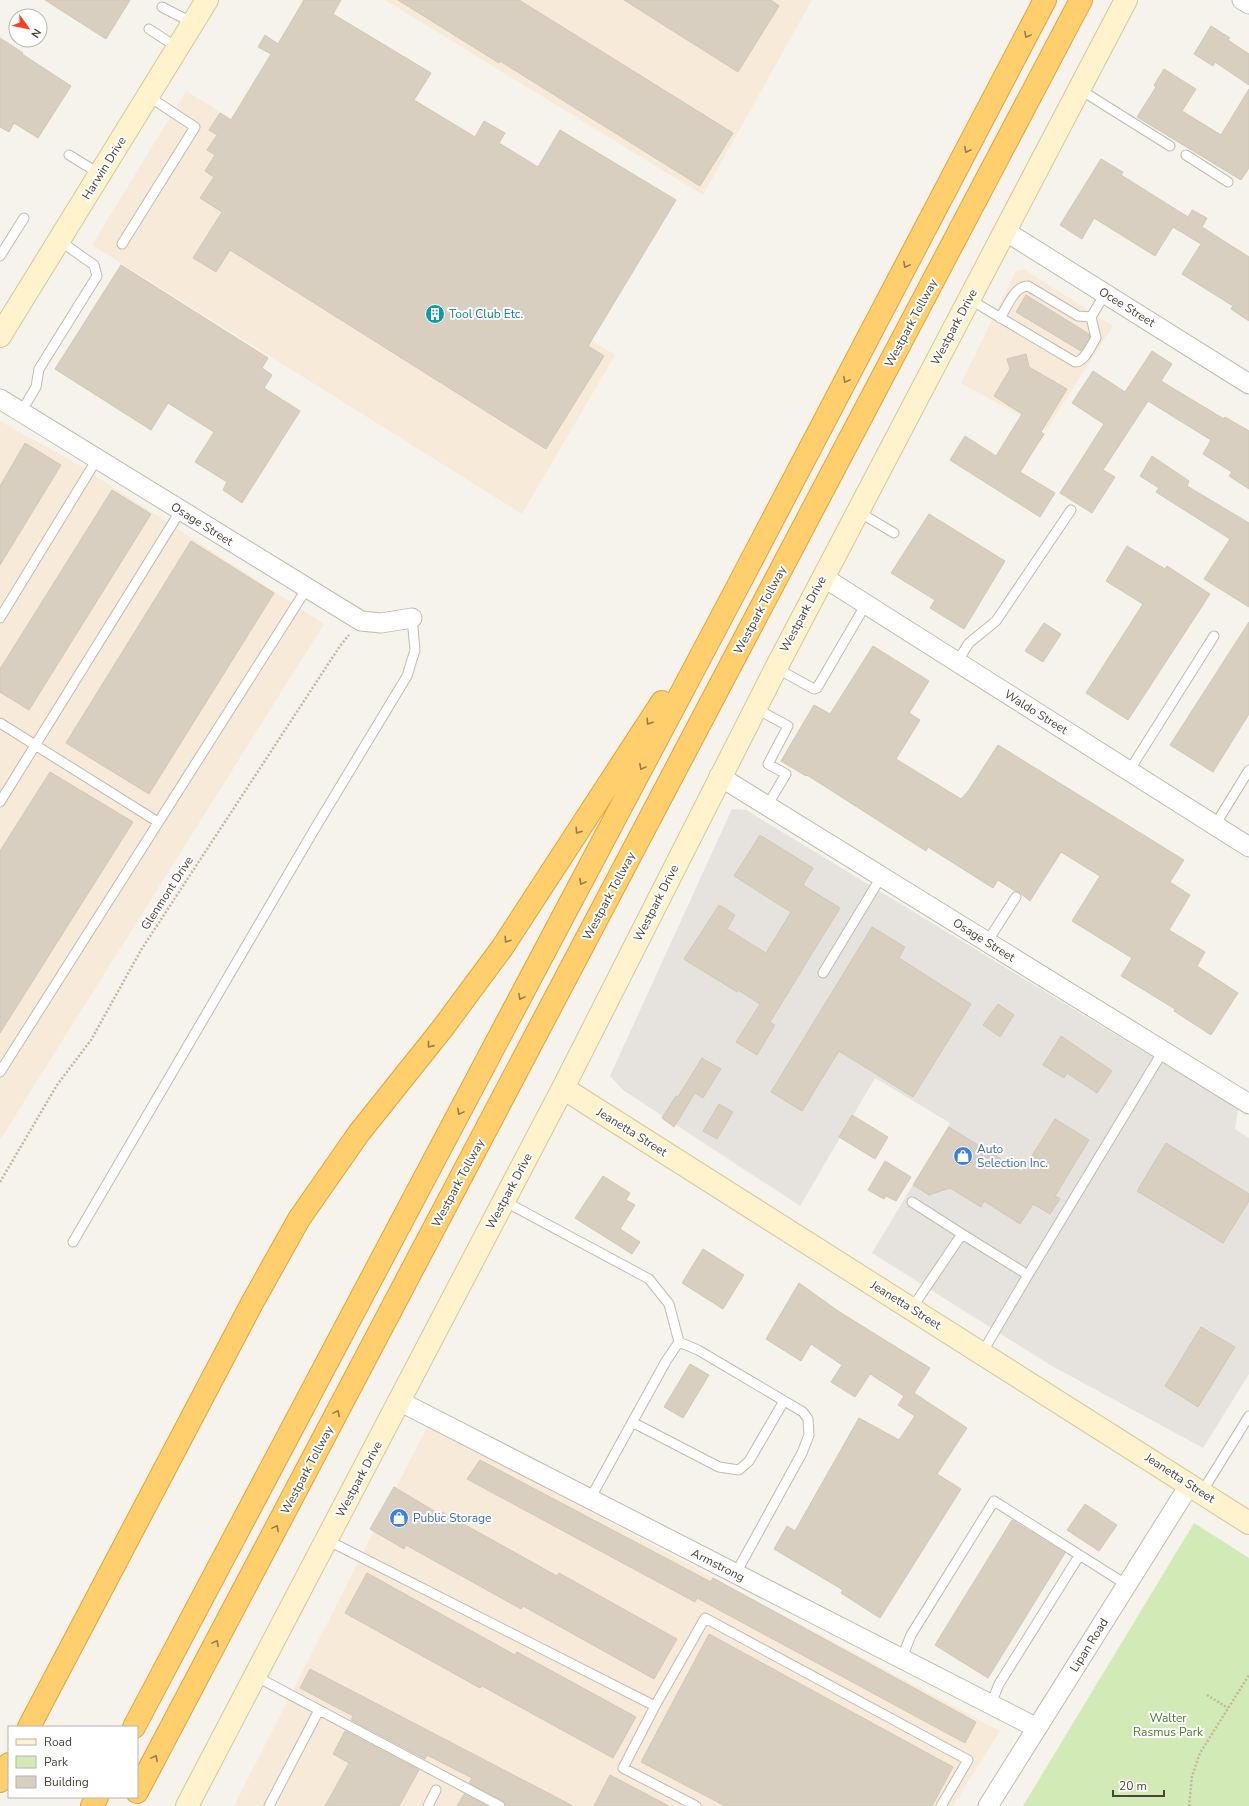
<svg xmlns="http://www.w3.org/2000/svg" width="1249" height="1806" font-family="'Nunito Sans',sans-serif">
  <rect width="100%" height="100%" fill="#f6f3ec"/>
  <path fill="#f7ead8" d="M 385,0 L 812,0 L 703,195 Z
    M 186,91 L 615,355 L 522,514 L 92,245 Z
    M 1024,269 L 1113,326 L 1046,430 L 961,383 L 1016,271 Z
    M 0,421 L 79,465 L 324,624 L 0,1140 Z
    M 428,1425 L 1000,1731 L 953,1806 L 234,1806 Z"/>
  <path fill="#e6e2dd" d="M 732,809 L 746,810 L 1238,1109 L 1235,1129 L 1249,1138 L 1249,1374 L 1203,1448 L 1052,1366 L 872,1253 L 950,1123 L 875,1078 L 800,1206 L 623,1090 L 610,1076 Z"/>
  <path fill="#d2eab5" d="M 1194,1523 L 1249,1558 L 1249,1806 L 1023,1806 Z"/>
  <path fill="#d8cfc1" stroke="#d3c7b4" d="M 45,0 L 130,0 L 106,39 Z
    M 304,0 L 341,0 L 333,14 L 431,73 L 414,100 L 475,137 L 484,121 L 505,133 L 499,143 L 538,167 L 560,130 L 676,200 L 588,346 L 604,356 L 546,449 L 230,250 L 216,272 L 193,258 L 222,212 L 200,198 L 214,177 L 205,171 L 215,155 L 207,150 L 217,135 L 209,130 L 220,113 L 231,120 L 271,54 L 258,47 L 265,35 L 278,44 Z
    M 398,0 L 519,0 L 733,133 L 700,186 L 500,61 L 499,63 Z
    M 624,0 L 771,0 L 779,6 L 738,72 Z
    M 1211,26 L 1230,38 L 1228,40 L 1249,54 L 1249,85 L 1215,62 L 1213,66 L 1194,54 Z
    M 0,38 L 23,53 L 22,54 L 71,86 L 38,138 L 14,123 L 9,132 L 0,127 Z
    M 1164,69 L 1196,89 L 1182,111 L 1221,135 L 1249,89 L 1249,168 L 1241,180 L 1137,117 L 1156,87 L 1154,85 Z
    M 1101,159 L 1123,172 L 1121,175 L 1188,217 L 1192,210 L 1207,218 L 1202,227 L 1249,257 L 1249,321 L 1231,309 L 1233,306 L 1182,274 L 1201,244 L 1173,227 L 1155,256 L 1094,218 L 1082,239 L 1060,225 Z
    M 121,265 L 268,358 L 262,368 L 272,375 L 264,388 L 300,411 L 242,503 L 223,490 L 227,482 L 195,462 L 214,432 L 168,403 L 151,430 L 55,369 Z
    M 1026,295 L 1089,334 L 1090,337 L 1081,351 L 1016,312 Z
    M 1152,351 L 1172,364 L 1161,381 L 1224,419 L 1225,417 L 1249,431 L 1249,489 L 1229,476 L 1232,472 L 1203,454 L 1211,440 L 1148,401 L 1103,470 L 1115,477 L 1092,513 L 1060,493 L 1104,424 L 1072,403 L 1093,371 L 1125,392 Z
    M 1026,354 L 1029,367 L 1067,389 L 1041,432 L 1044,434 L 1020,472 L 1055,493 L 1040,517 L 950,460 L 965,436 L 996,456 L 1022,414 L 994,396 L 1010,369 L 1007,359 Z
    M 25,443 L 61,465 L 0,565 L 0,486 Z
    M 1152,456 L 1189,481 L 1187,486 L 1249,523 L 1249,607 L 1204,579 L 1230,539 L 1156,492 L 1159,488 L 1140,476 Z
    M 112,490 L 151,514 L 29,710 L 0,692 L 0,669 Z
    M 929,514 L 1005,561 L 964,629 L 930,608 L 935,600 L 891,573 Z
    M 191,541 L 274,593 L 149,794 L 66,743 Z
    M 1127,546 L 1165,569 L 1167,566 L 1210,594 L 1128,720 L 1086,693 L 1143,604 L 1106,581 Z
    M 1249,622 L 1249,714 L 1213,772 L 1170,745 Z
    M 1044,623 L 1061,634 L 1043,662 L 1025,651 Z
    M 873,646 L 929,681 L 909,713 L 920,720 L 896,759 L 961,799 L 969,790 L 998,745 L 1184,860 L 1170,882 L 1190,895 L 1169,930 L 1205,952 L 1197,966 L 1238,993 L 1211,1035 L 1174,1011 L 1175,1009 L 1121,976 L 1132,958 L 1072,921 L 1100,876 L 1061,852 L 1030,901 L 1019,892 L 1015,891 L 998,880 L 993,888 L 928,847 L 926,851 L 807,775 L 806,776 L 781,761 L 814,705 L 830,714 Z
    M 50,772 L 133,822 L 0,1033 L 0,851 Z
    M 760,835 L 813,868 L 803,885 L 840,908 L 770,1022 L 775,1025 L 757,1055 L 736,1042 L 760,1004 L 738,990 L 737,992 L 684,959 L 719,905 L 735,915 L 727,929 L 766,953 L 791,912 L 734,876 Z
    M 872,927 L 905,947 L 899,958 L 971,1004 L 913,1097 L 839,1051 L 802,1111 L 771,1092 Z
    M 998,1004 L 1014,1015 L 1000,1037 L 983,1025 Z
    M 1061,1036 L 1112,1071 L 1097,1093 L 1067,1073 L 1064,1078 L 1043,1065 Z
    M 702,1058 L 721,1069 L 703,1098 L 695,1093 L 674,1127 L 662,1118 L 676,1096 L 678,1097 Z
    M 719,1104 L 733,1112 L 717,1139 L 703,1131 Z
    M 852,1115 L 888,1137 L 875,1159 L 839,1137 Z
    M 1055,1119 L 1089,1140 L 1055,1196 L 1060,1199 L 1050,1214 L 1033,1204 L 1020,1224 L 984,1201 L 981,1207 L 950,1188 L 929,1195 L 913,1185 L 949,1127 L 1022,1172 Z
    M 1166,1143 L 1249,1194 L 1249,1201 L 1223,1243 L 1137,1191 Z
    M 885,1161 L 911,1177 L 896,1201 L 886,1196 L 884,1199 L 868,1190 Z
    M 603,1176 L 630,1193 L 626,1200 L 635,1205 L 620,1229 L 640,1242 L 632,1254 L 575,1218 Z
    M 703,1249 L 744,1275 L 723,1309 L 682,1283 Z
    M 799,1283 L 838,1311 L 930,1368 L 914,1393 L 967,1428 L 937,1474 L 961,1489 L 880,1618 L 841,1593 L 843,1590 L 774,1549 L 787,1526 L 795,1531 L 859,1418 L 899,1440 L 915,1416 L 898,1405 L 904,1396 L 870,1374 L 855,1397 L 831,1382 L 842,1365 L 811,1344 L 801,1361 L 766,1339 Z
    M 1201,1327 L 1235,1347 L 1198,1407 L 1165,1386 Z
    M 690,1364 L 709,1375 L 683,1418 L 664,1407 Z
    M 480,1460 L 711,1582 L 713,1578 L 976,1722 L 965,1743 L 697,1598 L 695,1602 L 467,1479 Z
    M 394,1487 L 441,1515 L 442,1512 L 557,1576 L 559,1573 L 677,1639 L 654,1679 L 523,1606 L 521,1609 L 406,1545 L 404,1549 L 370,1529 Z
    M 1085,1504 L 1117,1525 L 1099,1551 L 1067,1530 Z
    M 1012,1520 L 1065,1553 L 988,1678 L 935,1645 Z
    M 367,1573 L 515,1655 L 517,1652 L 636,1717 L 613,1758 L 482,1686 L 480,1688 L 345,1613 Z
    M 709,1634 L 953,1767 L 932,1806 L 725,1806 L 641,1762 Z
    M 310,1669 L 573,1806 L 506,1806 L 503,1801 L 469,1783 L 472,1778 L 427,1755 L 425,1759 L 351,1720 L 353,1716 L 300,1688 Z
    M 345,1731 L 419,1770 L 399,1806 L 325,1806 L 349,1763 L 333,1754 Z
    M 610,1775 L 669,1806 L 594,1806 Z
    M 464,1794 L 487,1806 L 457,1806 Z"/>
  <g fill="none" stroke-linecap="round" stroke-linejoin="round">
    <g stroke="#c2bbae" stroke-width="11">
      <path id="lane" d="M 162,7 L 193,23
        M 149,29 L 178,48
        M 1079,89 L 1170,146
        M 69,155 L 100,174
        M 1186,155 L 1228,182
        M 122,244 L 195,127 L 148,96
        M 0,256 L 24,218
        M 969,299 L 1075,362 C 1085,362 1091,345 1096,338 L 1091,317 L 1105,294
        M 1000,318 C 1007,308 1014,286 1028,286 L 1078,316 L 1091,317
        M 21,412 L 36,387 L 39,369 L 97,276 L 94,265 L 60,241
        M 857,511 L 894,533
        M 0,618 L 97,459
        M 957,662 L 969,643 L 996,621 L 1071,510
        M 776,668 L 814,689 L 817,688 L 866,604
        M 755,708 L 788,726 L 768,764 L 786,774 L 767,806
        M 0,723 L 158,822
        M 1129,771 L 1214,636
        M 0,802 L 181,510
        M 1215,825 L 1249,770
        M 987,942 L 1016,897
        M 823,973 L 881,877
        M 0,1072 L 307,588
        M 504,1201 L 649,1279 L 669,1304 L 679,1342
        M 912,1202 L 962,1234
        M 73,1242 L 314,830 L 407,676 L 415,650 L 412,618
        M 912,1308 L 962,1234 L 1028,1275 L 1163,1051
        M 982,1353 L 1028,1275
        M 632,1422 L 719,1467 L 739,1470 L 749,1461 L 784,1401
        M 1202,1492 L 1249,1416
        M 590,1499 L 666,1361 L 679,1342 L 698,1350 L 803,1412 L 808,1419 L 809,1435 L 802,1453 L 736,1573
        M 327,1540 L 655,1706
        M 902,1658 L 911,1635 L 994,1501 L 1127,1585
        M 255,1676 L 500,1806
        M 991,1704 L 999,1684 L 1079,1556
        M 269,1806 L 319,1710
        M 428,1806 L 436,1790
        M 696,1806 L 623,1768 L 655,1706 L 705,1618 L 968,1760 L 941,1806"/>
    </g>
    <g stroke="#c2bbae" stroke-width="21">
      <path id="street" d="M 1242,0 L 1249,4
        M 1005,231 L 1249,384
        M 0,399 L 361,621 L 381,623 L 412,618
        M 823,577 L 1249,847
        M 719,776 L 1249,1104
        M 399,1401 L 1037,1728
        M 988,1806 L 1190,1484"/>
    </g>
    <g stroke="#d6c79b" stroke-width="24">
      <path id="secondary" d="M 0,336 L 207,0
        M 563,1088 L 1249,1523
        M 187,1806 L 563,1088 L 776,668 L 1126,0"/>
    </g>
    <g stroke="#e0a43c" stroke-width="24">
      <path id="highway" d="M 29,1727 L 251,1305 L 299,1219 L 359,1133 L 442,1029 L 502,948 L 662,702
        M 134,1727 L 739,584 L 1045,0
        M 0,1781 L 9,1764
        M 137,1792 L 1081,0
        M 92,1806 L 97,1797"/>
    </g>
    <path stroke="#c4b79f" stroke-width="2.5" stroke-dasharray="2 2" stroke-linecap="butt" d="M 0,1182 L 57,1085 L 91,1040 L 141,950 L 340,646 L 349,635
      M 1207,1695 L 1228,1708
      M 1189,1806 L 1192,1776 L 1200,1753 L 1249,1675"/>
    <use href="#lane" stroke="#fff" stroke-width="9"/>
    <use href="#street" stroke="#fff" stroke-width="19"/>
    <use href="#secondary" stroke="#fff3cd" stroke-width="22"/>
    <use href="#highway" stroke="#ffcf6e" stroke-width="22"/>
  </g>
  <defs><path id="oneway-chevron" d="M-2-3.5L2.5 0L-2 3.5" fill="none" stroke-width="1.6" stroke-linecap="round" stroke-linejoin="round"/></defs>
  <g stroke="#937c4e">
    <use href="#oneway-chevron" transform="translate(1027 35) rotate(118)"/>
    <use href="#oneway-chevron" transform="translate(967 150) rotate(118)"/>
    <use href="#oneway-chevron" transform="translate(906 265) rotate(118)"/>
    <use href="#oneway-chevron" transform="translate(846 380) rotate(118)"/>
    <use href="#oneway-chevron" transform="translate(649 722) rotate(123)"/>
    <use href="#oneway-chevron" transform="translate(642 767) rotate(118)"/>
    <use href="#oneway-chevron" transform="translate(578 831) rotate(123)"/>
    <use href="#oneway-chevron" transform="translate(582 882) rotate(118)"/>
    <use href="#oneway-chevron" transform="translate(507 940) rotate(123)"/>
    <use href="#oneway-chevron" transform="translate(521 997) rotate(118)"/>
    <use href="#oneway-chevron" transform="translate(430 1045) rotate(129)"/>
    <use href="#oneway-chevron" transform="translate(460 1112) rotate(118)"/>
    <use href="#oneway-chevron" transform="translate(337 1413) rotate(-62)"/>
    <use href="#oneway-chevron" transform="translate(276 1528) rotate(-62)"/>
    <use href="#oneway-chevron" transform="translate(216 1643) rotate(-62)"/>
    <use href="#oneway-chevron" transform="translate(155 1758) rotate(-62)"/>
  </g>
  <defs>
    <g id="building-disc" transform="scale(1)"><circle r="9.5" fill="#0f9aa8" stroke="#fff"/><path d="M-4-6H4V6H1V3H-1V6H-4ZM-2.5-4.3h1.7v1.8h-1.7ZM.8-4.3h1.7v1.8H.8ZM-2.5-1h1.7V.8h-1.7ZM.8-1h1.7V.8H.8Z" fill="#fff"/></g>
    <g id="shop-disc" transform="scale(1)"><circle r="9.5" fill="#3f7fe0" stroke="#fff"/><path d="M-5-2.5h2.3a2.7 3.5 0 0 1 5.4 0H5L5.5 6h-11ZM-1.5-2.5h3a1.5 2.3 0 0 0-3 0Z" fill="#fff"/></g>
  </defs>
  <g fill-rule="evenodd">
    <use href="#building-disc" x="435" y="314"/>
    <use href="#shop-disc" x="963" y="1156"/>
    <use href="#shop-disc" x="399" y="1518"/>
  </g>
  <g text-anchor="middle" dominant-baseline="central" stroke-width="4" stroke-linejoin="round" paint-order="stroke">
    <g font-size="12" fill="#4b4439" stroke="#fff">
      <text transform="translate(104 168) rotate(-58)">Harwin Drive</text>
      <text transform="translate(1127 307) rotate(32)">Ocee Street</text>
      <text transform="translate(911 323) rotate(-62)">Westpark Tollway</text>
      <text transform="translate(954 327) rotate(-62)">Westpark Drive</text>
      <text transform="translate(202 524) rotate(32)">Osage Street</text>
      <text transform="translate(760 610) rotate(-62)">Westpark Tollway</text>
      <text transform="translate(803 614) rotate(-62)">Westpark Drive</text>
      <text transform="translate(1036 712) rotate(32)">Waldo Street</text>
      <text transform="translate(167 893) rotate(-57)">Glenmont Drive</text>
      <text transform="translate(609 896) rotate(-62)">Westpark Tollway</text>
      <text transform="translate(656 903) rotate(-63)">Westpark Drive</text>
      <text transform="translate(984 940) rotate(32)">Osage Street</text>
      <text transform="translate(632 1132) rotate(32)">Jeanetta Street</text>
      <text transform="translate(458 1183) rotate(-62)">Westpark Tollway</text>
      <text transform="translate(509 1191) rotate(-62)">Westpark Drive</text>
      <text transform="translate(906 1305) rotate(32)">Jeanetta Street</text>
      <text transform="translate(307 1470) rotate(-62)">Westpark Tollway</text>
      <text transform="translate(1180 1478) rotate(33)">Jeanetta Street</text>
      <text transform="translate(359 1479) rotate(-62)">Westpark Drive</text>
      <text transform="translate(718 1565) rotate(27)">Armstrong</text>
      <text transform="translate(1089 1645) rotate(-58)">Lipan Road</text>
    </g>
    <g font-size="12" fill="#0d838f" stroke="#fff" text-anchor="start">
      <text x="449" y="314">Tool Club Etc.</text>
    </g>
    <g font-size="12" fill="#366cbe" stroke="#fff" text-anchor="start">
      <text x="977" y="1149">Auto<tspan x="977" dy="14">Selection Inc.</tspan></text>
      <text x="413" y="1518">Public Storage</text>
    </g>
    <g font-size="12" fill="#4a7f2a" stroke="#fff">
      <text x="1168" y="1718">Walter<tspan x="1168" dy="14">Rasmus Park</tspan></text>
    </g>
  </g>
  <rect x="8" y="1726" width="130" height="72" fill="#ffffff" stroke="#b7b4b0"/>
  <rect x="16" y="1739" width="20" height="6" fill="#fff3cd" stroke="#b7b4b0"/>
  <text x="44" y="1746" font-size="12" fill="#4b4439">Road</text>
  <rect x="16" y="1756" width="20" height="12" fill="#d2eab5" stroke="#b7b4b0"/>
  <text x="44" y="1766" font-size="12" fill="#4b4439">Park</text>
  <rect x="16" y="1776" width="20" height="12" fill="#d8cfc1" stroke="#b7b4b0"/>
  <text x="44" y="1786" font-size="12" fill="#4b4439">Building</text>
  <g transform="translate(28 28) rotate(123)"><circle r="19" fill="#ffffff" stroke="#b7b4b0"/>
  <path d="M0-3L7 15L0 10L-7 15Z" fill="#fc3f1d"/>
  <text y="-6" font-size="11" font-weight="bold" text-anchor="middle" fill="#4b4439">N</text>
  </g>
  <path d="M1113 1790v6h51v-6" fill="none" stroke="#4b4439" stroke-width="2"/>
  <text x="1119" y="1790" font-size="12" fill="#4b4439" stroke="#ffffff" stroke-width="3" paint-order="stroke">20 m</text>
</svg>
